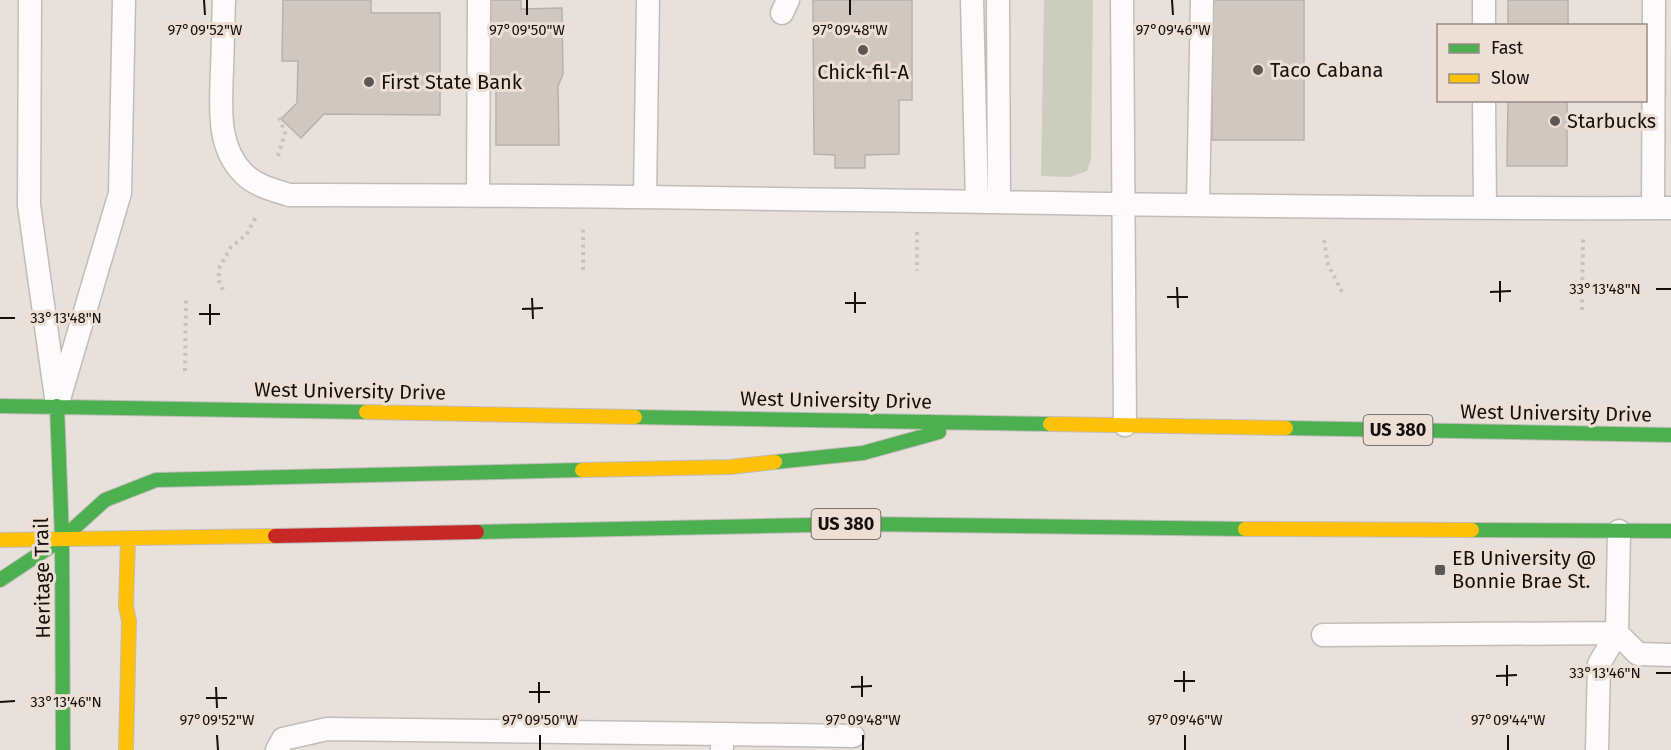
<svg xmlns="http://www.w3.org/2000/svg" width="1671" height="750" font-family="'Fira Sans',sans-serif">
  <rect width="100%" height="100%" fill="#e8e0db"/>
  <path fill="#cccebd" d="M 1044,0 L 1093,0 L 1091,159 L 1087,171 L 1070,177 L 1041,176 Z"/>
  <path fill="#d0c7c1" stroke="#b7b1ad" stroke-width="1.5" d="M 283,0 L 371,0 L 371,13 L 440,13 L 440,115 L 324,114 L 301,138 L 281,119 L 297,103 L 298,61 L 282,61 Z
    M 488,0 L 521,0 L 521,9 L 562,8 L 563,74 L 558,86 L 559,145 L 496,145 L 496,85 L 488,85 Z
    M 813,0 L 912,0 L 912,100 L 899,100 L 899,154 L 865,155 L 865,168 L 835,168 L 835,155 L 814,154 Z
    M 1212,0 L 1304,0 L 1304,140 L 1212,140 Z
    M 1508,0 L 1568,0 L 1568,26 L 1508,26 Z
    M 1508,100 L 1567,100 L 1567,166 L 1507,166 Z"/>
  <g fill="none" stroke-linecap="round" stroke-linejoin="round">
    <g stroke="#c2bcb8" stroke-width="25">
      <path id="lane" d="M 30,0 L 29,205 L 56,398
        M 224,0 C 223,23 223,46 222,69 C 221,105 216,147 244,174 C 256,186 274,190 289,195 C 750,194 1210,210 1671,208
        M 972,0 L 977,202
        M 998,0 L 999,201
        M 1122,0 L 1125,425
        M 1484,0 L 1484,26
        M 782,13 L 788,0
        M 1484,100 L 1485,208
        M 478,195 L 479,0
        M 645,197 L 648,0
        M 1198,204 L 1202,0
        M 1653,208 L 1654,0
        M 57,406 L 120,193 L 124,0
        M 1323,635 L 1617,633 L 1619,531
        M 722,734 L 853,736
        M 277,750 L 283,739 L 327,729 L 722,734 L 722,750
        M 1597,750 L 1599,664 L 1617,633 L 1638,654 L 1671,655"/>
    </g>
    <g stroke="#c2bcb8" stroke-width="16">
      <path id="fast" d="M 0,406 L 366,412
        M 57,406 L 62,539 L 63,750
        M 635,417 L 1050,424
        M 1286,428 L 1671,435
        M 775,462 L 863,453 L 939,432
        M 1472,530 L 1671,531
        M 477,532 L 861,524 L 1245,529
        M 0,580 L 62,539 L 105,500 L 156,480 L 582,470"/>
    </g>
    <g stroke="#c2bcb8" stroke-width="16">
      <path id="slow" d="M 366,412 L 635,417
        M 1050,424 L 1286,428
        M 582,470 L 730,467 L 775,462
        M 1245,529 L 1472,530
        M 0,540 L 275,536
        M 126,750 L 129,621 L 126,606 L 128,539"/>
    </g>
    <g stroke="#c2bcb8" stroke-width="16">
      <path id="jam" d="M 275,536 L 477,532"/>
    </g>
    <path stroke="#c5c3c0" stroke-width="4" stroke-dasharray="3 4.5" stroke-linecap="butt" d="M 278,156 L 285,133 L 279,117
      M 917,232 L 917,271
      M 1324,240 L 1328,264 L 1342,292
      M 583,270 L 583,229
      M 223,290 L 218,279 L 220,266 L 231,247 L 246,235 L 256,217
      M 1582,310 L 1583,239
      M 185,371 L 186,297"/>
    <use href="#lane" stroke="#fcfafa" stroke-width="22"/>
    <use href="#fast" stroke="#4caf50" stroke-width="14"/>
    <use href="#slow" stroke="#ffc107" stroke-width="14"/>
    <use href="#jam" stroke="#c62828" stroke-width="14"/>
  </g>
  <path fill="none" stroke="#140f0c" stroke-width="2" d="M 204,0 L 205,15M 527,0 L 527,15M 850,0 L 850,15M 1172,0 L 1173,15M 1500,281 L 1500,302M 1177,287 L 1178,308M 1656,289 L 1671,289M 855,292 L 855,313M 1490,292 L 1511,291M 1167,297 L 1188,297M 532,298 L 533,319M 845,303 L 866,303M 210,304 L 210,325M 522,309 L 543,308M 199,314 L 220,314M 0,318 L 15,318M 1507,665 L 1507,686M 1184,671 L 1184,692M 1656,673 L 1671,673M 862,676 L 862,697M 1496,676 L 1517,675M 1174,681 L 1195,681M 539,682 L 539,703M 216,687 L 217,708M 851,687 L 872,686M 529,692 L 550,692M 206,698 L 227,698M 0,702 L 15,701M 217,735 L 218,750M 540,735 L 540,750M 863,735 L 863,750M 1185,735 L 1185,750M 1508,735 L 1508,750"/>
  <g fill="#5e5854" stroke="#eedfd5" stroke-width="2">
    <circle cx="863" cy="50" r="6"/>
    <circle cx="1258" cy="70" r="6"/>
    <circle cx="369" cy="82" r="6"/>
    <circle cx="1555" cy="121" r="6"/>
    <rect x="1434" y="564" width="12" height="12" rx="3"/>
  </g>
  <g text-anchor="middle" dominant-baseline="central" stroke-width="6" stroke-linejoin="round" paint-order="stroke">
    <g fill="#eedfd5" stroke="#554d48" stroke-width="1.5">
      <rect x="1363.5" y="415" width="69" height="30" rx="4.5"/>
      <rect x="811.5" y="509" width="69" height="30" rx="4.5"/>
    </g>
    <g font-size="18" font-weight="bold" fill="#140f0c">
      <text x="1398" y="430">US 380</text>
      <text x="846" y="524">US 380</text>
    </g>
    <g font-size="20" fill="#140f0c" stroke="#eedfd5" text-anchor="start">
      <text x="1270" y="70">Taco Cabana</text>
      <text x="863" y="72" text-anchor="middle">Chick-fil-A</text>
      <text x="381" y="82">First State Bank</text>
      <text x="1567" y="121">Starbucks</text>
      <text x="1452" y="558">EB University @<tspan x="1452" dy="23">Bonnie Brae St.</tspan></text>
    </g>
    <g font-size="20" fill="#140f0c" stroke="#eedfd5">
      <text transform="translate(350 391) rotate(1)">West University Drive</text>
      <text transform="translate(836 400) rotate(1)">West University Drive</text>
      <text transform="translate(1556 413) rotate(1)">West University Drive</text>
      <text transform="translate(42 578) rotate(-91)">Heritage Trail</text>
    </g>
  </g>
  <g font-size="15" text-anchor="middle" fill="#140f0c" stroke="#eedfd5" stroke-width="6" stroke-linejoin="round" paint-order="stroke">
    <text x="205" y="35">97°09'52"W</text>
    <text x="527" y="35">97°09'50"W</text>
    <text x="850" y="35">97°09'48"W</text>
    <text x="1173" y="35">97°09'46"W</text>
    <text x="1605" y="294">33°13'48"N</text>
    <text x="66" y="323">33°13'48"N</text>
    <text x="1605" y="678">33°13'46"N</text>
    <text x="66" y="707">33°13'46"N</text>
    <text x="217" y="725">97°09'52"W</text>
    <text x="540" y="725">97°09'50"W</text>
    <text x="863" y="725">97°09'48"W</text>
    <text x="1185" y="725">97°09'46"W</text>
    <text x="1508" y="725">97°09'44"W</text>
  </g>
  <rect x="1437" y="24" width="210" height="78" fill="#eedfd5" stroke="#978c85" stroke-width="1.5"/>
  <rect x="1449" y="44" width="30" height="9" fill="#4caf50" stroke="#978c85" stroke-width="1.5"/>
  <text x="1491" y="54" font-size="18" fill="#140f0c">Fast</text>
  <rect x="1449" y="74" width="30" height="9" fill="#ffc107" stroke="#978c85" stroke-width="1.5"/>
  <text x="1491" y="84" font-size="18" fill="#140f0c">Slow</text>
</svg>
